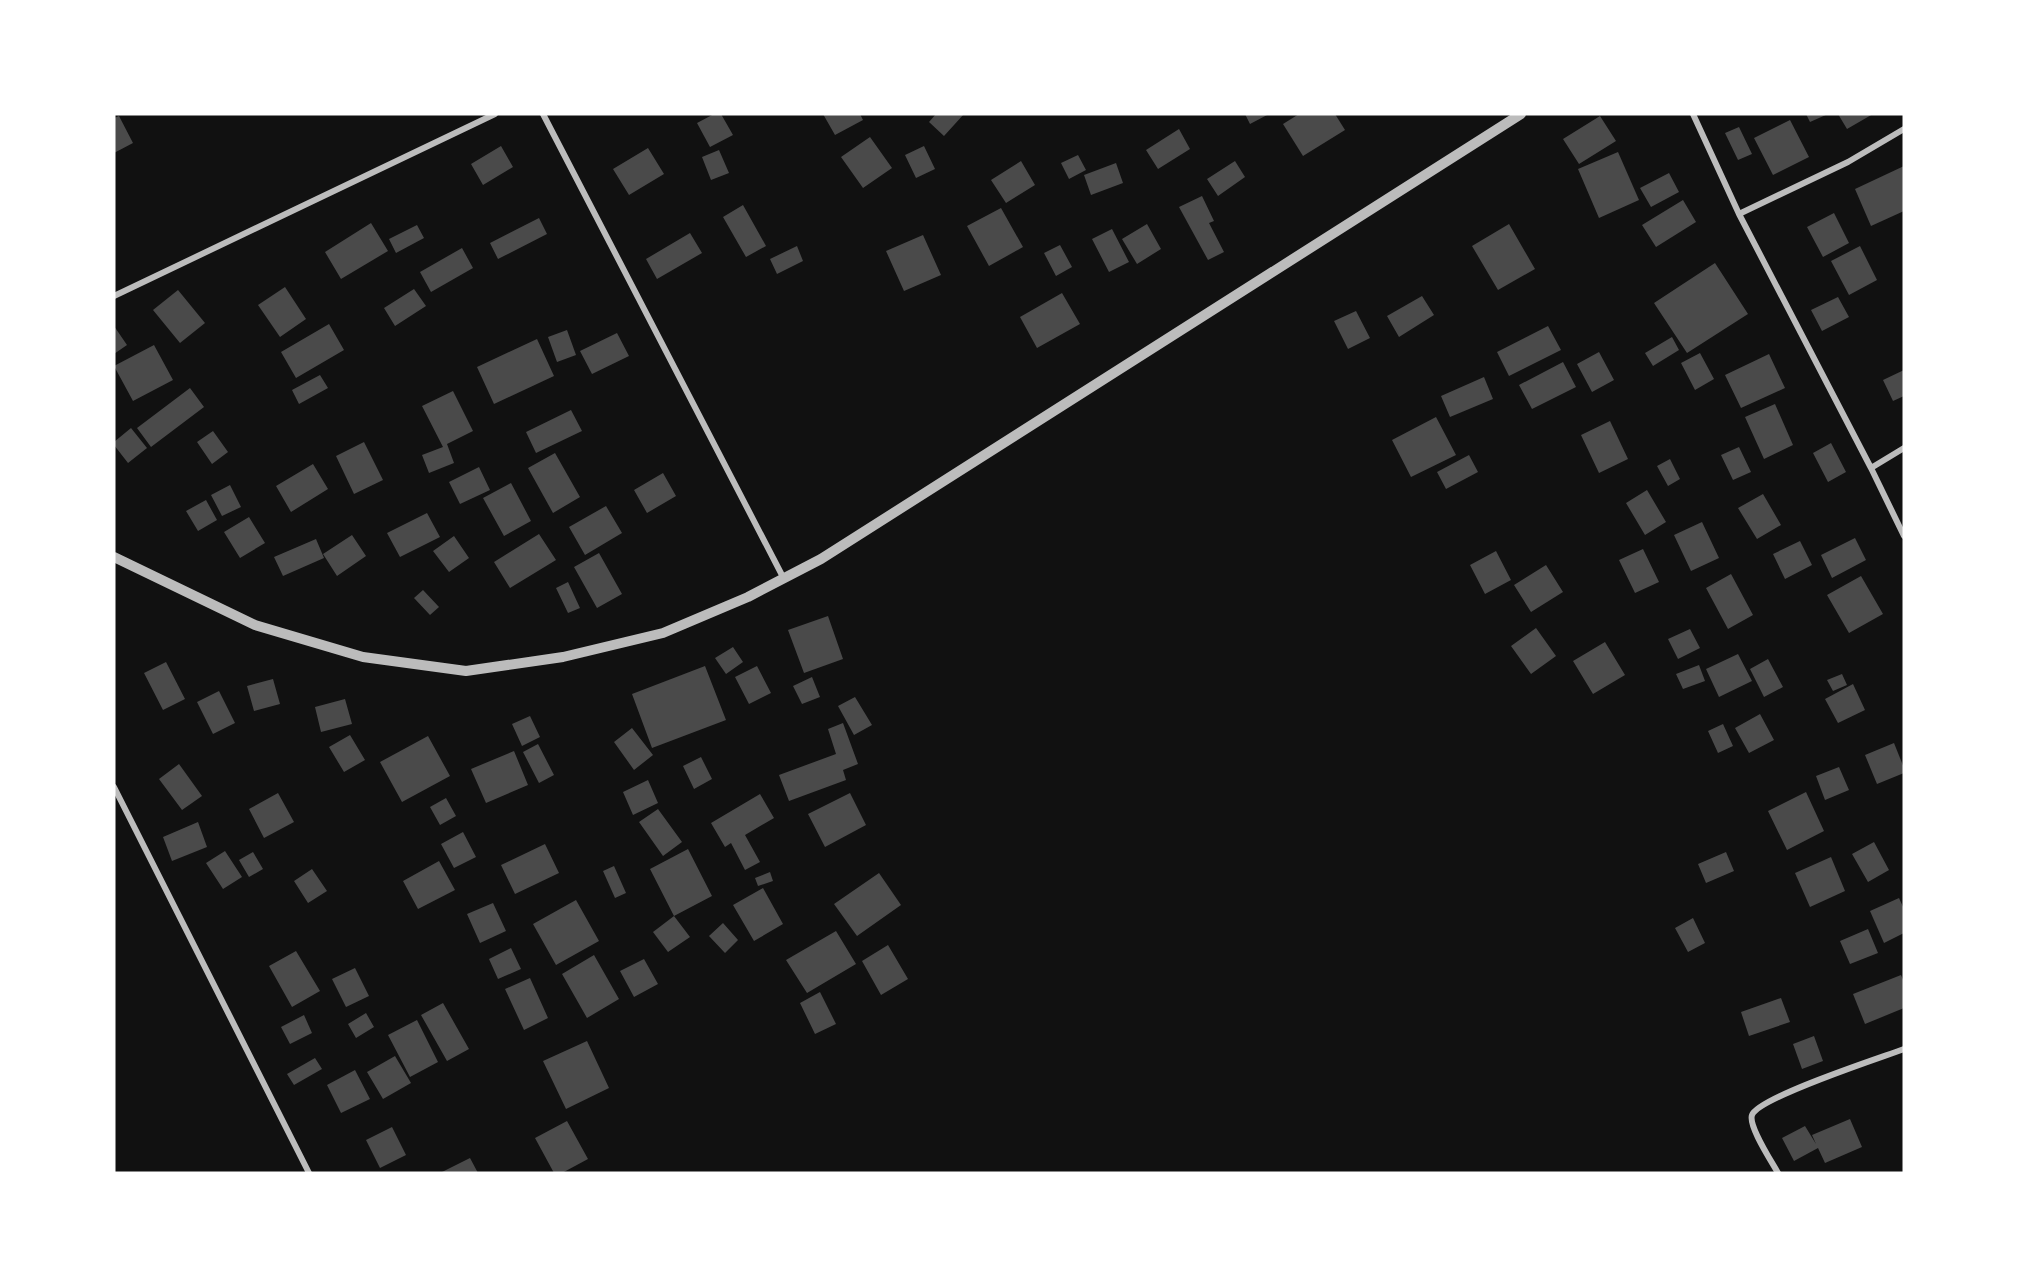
<svg xmlns="http://www.w3.org/2000/svg" width="2018" height="1287" font-family="Literata,serif">
  <rect width="100%" height="100%" fill="#111"/>
  <path fill="#4a4a4a" d="M 714,114 L 721,114 L 733,135 L 710,147 L 697,123 Z
    M 823,114 L 860,114 L 863,120 L 835,135 Z
    M 936,114 L 964,114 L 944,136 L 929,122 Z
    M 1245,114 L 1269,114 L 1250,124 Z
    M 1299,114 L 1335,114 L 1345,130 L 1303,156 L 1283,124 Z
    M 1806,114 L 1828,114 L 1810,122 Z
    M 1838,114 L 1873,114 L 1847,129 Z
    M 119,116 L 133,143 L 114,153 L 114,118 Z
    M 1600,116 L 1616,141 L 1579,164 L 1563,139 Z
    M 1790,120 L 1809,157 L 1773,175 L 1754,138 Z
    M 1739,127 L 1752,154 L 1738,160 L 1725,133 Z
    M 1179,129 L 1190,149 L 1158,169 L 1146,150 Z
    M 870,137 L 892,168 L 863,188 L 841,157 Z
    M 501,146 L 513,167 L 483,185 L 471,164 Z
    M 924,146 L 935,169 L 916,178 L 905,155 Z
    M 648,148 L 664,174 L 629,195 L 613,169 Z
    M 719,150 L 729,173 L 711,180 L 702,157 Z
    M 1618,152 L 1639,200 L 1599,218 L 1578,169 Z
    M 1078,155 L 1086,170 L 1069,179 L 1061,163 Z
    M 1021,161 L 1035,185 L 1006,203 L 991,180 Z
    M 1235,161 L 1245,177 L 1218,196 L 1207,179 Z
    M 1116,163 L 1123,183 L 1091,195 L 1084,175 Z
    M 1904,166 L 1904,211 L 1871,226 L 1855,189 Z
    M 1669,173 L 1679,192 L 1651,207 L 1640,188 Z
    M 1202,196 L 1214,221 L 1209,223 L 1224,252 L 1208,260 L 1179,207 Z
    M 1683,200 L 1696,222 L 1656,247 L 1642,225 Z
    M 743,205 L 766,246 L 746,257 L 723,217 Z
    M 1001,208 L 1023,247 L 989,266 L 967,226 Z
    M 1834,213 L 1849,243 L 1823,257 L 1807,227 Z
    M 539,218 L 547,234 L 498,259 L 490,243 Z
    M 371,223 L 388,251 L 341,279 L 325,252 Z
    M 1147,224 L 1161,249 L 1137,264 L 1122,239 Z
    M 1509,224 L 1535,269 L 1498,290 L 1472,246 Z
    M 417,225 L 424,238 L 396,253 L 389,239 Z
    M 1112,229 L 1129,262 L 1109,272 L 1092,239 Z
    M 690,233 L 702,253 L 657,279 L 646,259 Z
    M 923,235 L 941,275 L 904,291 L 886,251 Z
    M 1060,245 L 1072,267 L 1056,276 L 1044,253 Z
    M 797,246 L 803,261 L 777,274 L 770,259 Z
    M 1860,246 L 1877,280 L 1849,295 L 1831,261 Z
    M 462,248 L 473,268 L 431,292 L 420,272 Z
    M 1715,263 L 1748,314 L 1687,353 L 1654,303 Z
    M 285,287 L 306,319 L 280,337 L 258,305 Z
    M 414,289 L 426,306 L 395,326 L 384,308 Z
    M 178,290 L 205,323 L 180,343 L 153,310 Z
    M 1062,293 L 1080,324 L 1037,348 L 1020,317 Z
    M 1422,296 L 1434,315 L 1399,337 L 1387,316 Z
    M 1838,297 L 1849,317 L 1822,331 L 1811,310 Z
    M 1356,311 L 1370,338 L 1348,349 L 1334,321 Z
    M 329,324 L 344,350 L 296,378 L 281,352 Z
    M 114,326 L 127,345 L 114,354 Z
    M 1548,326 L 1561,350 L 1509,376 L 1497,352 Z
    M 567,330 L 576,355 L 557,362 L 548,337 Z
    M 617,333 L 629,356 L 592,374 L 580,351 Z
    M 1672,337 L 1679,350 L 1653,366 L 1645,353 Z
    M 537,339 L 554,376 L 494,404 L 477,367 Z
    M 154,345 L 173,380 L 133,401 L 114,366 Z
    M 1599,352 L 1614,380 L 1592,392 L 1577,364 Z
    M 1700,353 L 1714,379 L 1695,390 L 1681,363 Z
    M 1769,354 L 1785,388 L 1741,408 L 1725,375 Z
    M 1563,362 L 1576,387 L 1532,409 L 1519,385 Z
    M 1904,370 L 1904,396 L 1893,401 L 1883,380 Z
    M 320,375 L 328,388 L 299,404 L 292,390 Z
    M 1484,377 L 1493,399 L 1450,417 L 1441,396 Z
    M 190,388 L 204,407 L 151,447 L 137,428 Z
    M 453,391 L 473,431 L 447,444 L 454,463 L 429,473 L 422,455 L 443,447 L 422,406 Z
    M 1775,404 L 1793,445 L 1764,459 L 1745,417 Z
    M 571,410 L 582,431 L 536,453 L 526,432 Z
    M 1436,417 L 1456,455 L 1411,477 L 1392,440 Z
    M 1610,421 L 1628,459 L 1599,473 L 1581,435 Z
    M 131,428 L 147,448 L 128,463 L 114,445 L 114,442 Z
    M 213,431 L 228,452 L 212,464 L 197,442 Z
    M 364,442 L 383,480 L 354,494 L 336,456 Z
    M 1831,443 L 1846,472 L 1828,482 L 1813,453 Z
    M 1739,447 L 1751,472 L 1733,480 L 1721,455 Z
    M 555,453 L 580,497 L 553,513 L 528,468 Z
    M 1469,455 L 1478,472 L 1446,489 L 1437,472 Z
    M 1670,459 L 1680,479 L 1668,486 L 1657,466 Z
    M 313,464 L 328,489 L 291,512 L 276,486 Z
    M 479,467 L 490,490 L 460,504 L 449,482 Z
    M 663,473 L 676,496 L 647,513 L 634,490 Z
    M 511,483 L 531,521 L 504,536 L 483,498 Z
    M 230,485 L 241,507 L 222,516 L 211,495 Z
    M 1647,490 L 1666,522 L 1645,535 L 1626,503 Z
    M 1763,494 L 1781,525 L 1757,539 L 1738,508 Z
    M 206,500 L 217,520 L 198,531 L 186,511 Z
    M 606,506 L 622,533 L 585,555 L 569,527 Z
    M 427,513 L 440,537 L 400,557 L 387,533 Z
    M 249,517 L 265,543 L 240,558 L 224,532 Z
    M 1702,522 L 1719,558 L 1691,571 L 1674,535 Z
    M 539,534 L 556,560 L 510,588 L 494,562 Z
    M 352,535 L 366,556 L 337,576 L 323,554 Z
    M 454,536 L 469,558 L 449,572 L 433,551 Z
    M 1855,538 L 1866,560 L 1832,578 L 1821,555 Z
    M 316,539 L 324,558 L 283,576 L 274,557 Z
    M 1800,541 L 1812,565 L 1785,579 L 1773,554 Z
    M 1643,549 L 1659,582 L 1635,593 L 1619,560 Z
    M 1496,551 L 1511,580 L 1485,594 L 1470,565 Z
    M 599,553 L 622,594 L 597,608 L 574,567 Z
    M 1546,565 L 1563,592 L 1531,612 L 1514,585 Z
    M 1731,574 L 1753,615 L 1728,629 L 1706,588 Z
    M 1861,576 L 1883,614 L 1849,633 L 1827,595 Z
    M 568,582 L 580,608 L 568,613 L 556,588 Z
    M 423,590 L 439,607 L 430,615 L 414,598 Z
    M 828,616 L 843,659 L 804,673 L 788,630 Z
    M 1536,628 L 1556,656 L 1531,674 L 1511,646 Z
    M 1690,629 L 1700,648 L 1678,659 L 1668,639 Z
    M 1605,642 L 1625,675 L 1593,694 L 1573,661 Z
    M 733,647 L 743,662 L 726,674 L 715,658 Z
    M 1738,654 L 1752,681 L 1719,697 L 1706,669 Z
    M 1768,659 L 1783,687 L 1764,697 L 1750,669 Z
    M 166,662 L 185,699 L 163,710 L 144,673 Z
    M 1699,665 L 1705,681 L 1683,689 L 1676,674 Z
    M 705,666 L 726,720 L 652,748 L 632,694 Z
    M 757,666 L 771,693 L 749,704 L 735,677 Z
    M 1842,674 L 1847,685 L 1833,691 L 1827,680 Z
    M 812,677 L 820,697 L 802,704 L 793,686 Z
    M 273,679 L 280,704 L 254,711 L 247,686 Z
    M 1853,684 L 1865,710 L 1838,723 L 1825,699 Z
    M 219,691 L 235,723 L 213,734 L 197,702 Z
    M 855,697 L 872,725 L 854,735 L 838,706 Z
    M 345,699 L 352,724 L 321,732 L 315,707 Z
    M 1760,714 L 1774,740 L 1749,753 L 1735,728 Z
    M 530,716 L 540,737 L 522,746 L 512,724 Z
    M 843,723 L 858,764 L 843,770 L 846,780 L 789,801 L 779,775 L 836,754 L 828,729 Z
    M 1723,724 L 1733,746 L 1718,753 L 1708,731 Z
    M 632,728 L 653,755 L 634,770 L 614,742 Z
    M 350,735 L 365,760 L 344,772 L 329,747 Z
    M 428,736 L 450,776 L 402,802 L 380,762 Z
    M 1894,743 L 1904,768 L 1904,773 L 1877,784 L 1865,755 Z
    M 538,744 L 554,775 L 539,783 L 523,752 Z
    M 514,751 L 528,785 L 486,803 L 471,769 Z
    M 701,757 L 712,779 L 694,789 L 683,766 Z
    M 179,764 L 202,796 L 182,810 L 159,779 Z
    M 1839,767 L 1849,790 L 1825,800 L 1816,776 Z
    M 648,780 L 658,803 L 633,815 L 623,792 Z
    M 1806,792 L 1824,831 L 1787,850 L 1768,811 Z
    M 278,793 L 294,822 L 264,838 L 249,809 Z
    M 850,793 L 866,825 L 825,847 L 808,814 Z
    M 760,794 L 774,818 L 745,835 L 760,862 L 745,870 L 731,843 L 725,847 L 711,823 Z
    M 446,798 L 456,816 L 440,825 L 430,807 Z
    M 658,809 L 682,842 L 663,856 L 639,822 Z
    M 198,822 L 207,847 L 172,861 L 163,837 Z
    M 463,832 L 476,857 L 454,868 L 441,844 Z
    M 1874,842 L 1889,870 L 1868,882 L 1852,854 Z
    M 545,844 L 559,873 L 515,894 L 501,865 Z
    M 688,849 L 712,896 L 674,916 L 650,869 Z
    M 225,851 L 242,877 L 223,889 L 206,863 Z
    M 253,852 L 263,869 L 249,877 L 239,860 Z
    M 1726,852 L 1734,871 L 1706,883 L 1698,864 Z
    M 1831,857 L 1845,891 L 1810,907 L 1795,873 Z
    M 439,861 L 455,890 L 418,909 L 403,881 Z
    M 614,866 L 626,893 L 615,898 L 603,871 Z
    M 312,869 L 327,891 L 308,903 L 294,881 Z
    M 770,872 L 773,881 L 758,886 L 755,878 Z
    M 879,873 L 901,905 L 857,936 L 834,904 Z
    M 763,888 L 783,924 L 754,941 L 733,905 Z
    M 1899,898 L 1904,909 L 1904,933 L 1884,943 L 1870,911 Z
    M 576,900 L 599,941 L 556,965 L 533,924 Z
    M 493,903 L 506,931 L 480,943 L 467,914 Z
    M 674,916 L 690,937 L 668,952 L 653,932 Z
    M 1693,918 L 1705,943 L 1688,952 L 1675,928 Z
    M 723,923 L 738,940 L 725,953 L 709,936 Z
    M 1868,929 L 1878,953 L 1850,964 L 1840,941 Z
    M 836,931 L 856,964 L 807,993 L 786,960 Z
    M 888,945 L 908,979 L 881,995 L 862,961 Z
    M 511,948 L 521,969 L 498,979 L 489,959 Z
    M 296,951 L 320,991 L 292,1007 L 269,966 Z
    M 594,955 L 619,999 L 587,1018 L 562,974 Z
    M 644,959 L 658,984 L 634,997 L 620,971 Z
    M 355,968 L 369,996 L 346,1007 L 332,979 Z
    M 1901,975 L 1904,982 L 1904,1008 L 1865,1024 L 1853,994 Z
    M 530,978 L 548,1018 L 524,1030 L 505,989 Z
    M 820,992 L 836,1024 L 815,1034 L 800,1003 Z
    M 1781,998 L 1790,1022 L 1749,1036 L 1741,1012 Z
    M 443,1003 L 469,1049 L 447,1061 L 421,1015 Z
    M 366,1013 L 374,1027 L 356,1038 L 348,1024 Z
    M 304,1015 L 312,1033 L 290,1044 L 281,1027 Z
    M 417,1020 L 438,1062 L 410,1077 L 388,1035 Z
    M 1814,1036 L 1823,1061 L 1802,1069 L 1793,1044 Z
    M 587,1041 L 609,1088 L 566,1109 L 543,1061 Z
    M 395,1056 L 411,1083 L 383,1099 L 367,1072 Z
    M 315,1058 L 322,1069 L 294,1085 L 287,1074 Z
    M 355,1070 L 370,1099 L 341,1113 L 327,1085 Z
    M 1850,1119 L 1862,1147 L 1825,1163 L 1818,1148 L 1794,1161 L 1782,1138 L 1805,1126 L 1816,1144 L 1812,1135 Z
    M 567,1121 L 588,1159 L 562,1173 L 554,1173 L 535,1138 Z
    M 392,1127 L 406,1155 L 380,1168 L 366,1140 Z
    M 470,1158 L 478,1173 L 440,1173 Z"/>
  <g fill="none" stroke-linecap="round" stroke-linejoin="round">
    <path stroke="#bcbcbc" stroke-width="6" d="M 543,114 L 784,579
      M 1693,114 L 1739,214 L 1871,468 L 1904,536
      M 1739,214 L 1848,162 L 1904,129
      M 114,296 L 495,114
      M 1871,468 L 1904,448
      M 114,787 L 309,1173
      M 1778,1173 C 1772,1162 1748,1126 1752,1115 C 1759,1097 1880,1058 1904,1049"/>
    <path stroke="#bcbcbc" stroke-width="10" d="M 114,557 L 255,625 L 363,657 L 466,671 L 563,657 L 663,633 L 748,597 L 821,559 L 1521,114"/>
  </g>
  <rect width="2018" height="1287" fill="none" stroke="#ffffff" stroke-width="231"/>
</svg>
